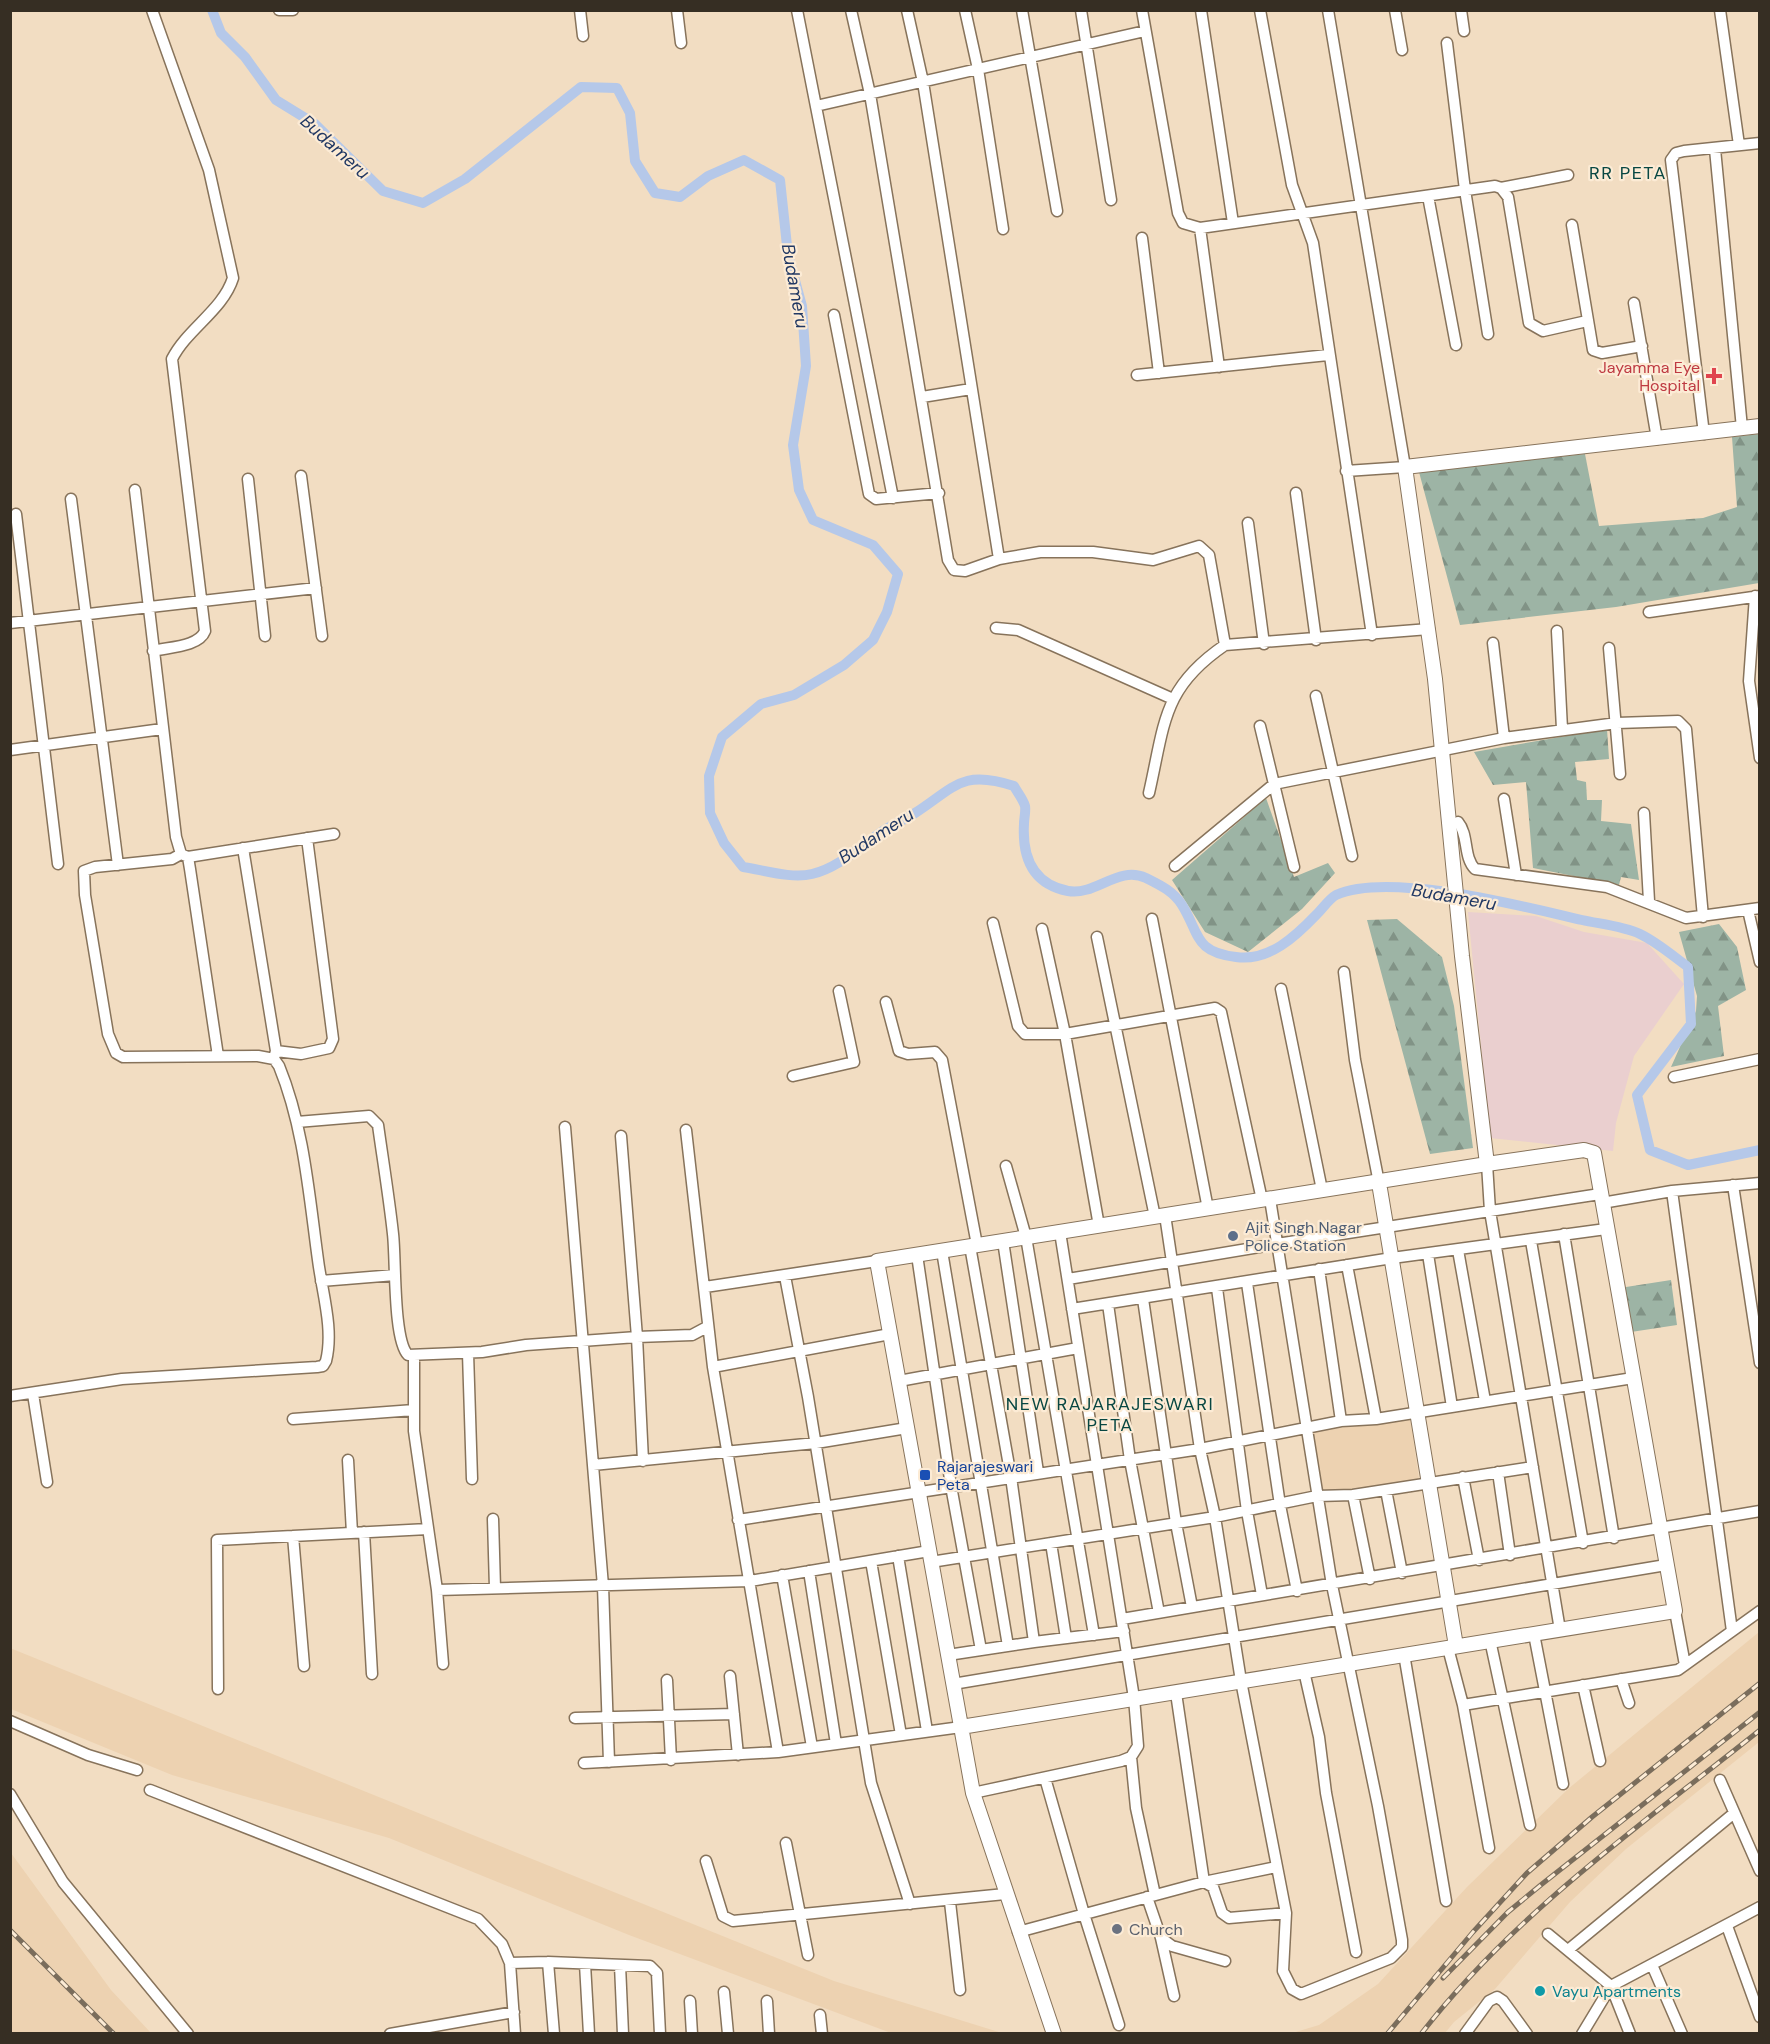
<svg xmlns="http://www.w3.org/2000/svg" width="1770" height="2044" font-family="'DM Sans',sans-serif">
  <defs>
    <pattern id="forest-firs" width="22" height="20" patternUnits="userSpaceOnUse" patternTransform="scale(1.5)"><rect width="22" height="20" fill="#9db4a5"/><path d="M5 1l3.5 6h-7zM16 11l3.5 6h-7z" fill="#819386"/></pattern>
  </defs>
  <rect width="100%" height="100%" fill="#f2ddc2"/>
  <path fill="#eacfcf" d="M 1468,912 L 1536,916 L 1584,932 L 1647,943 L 1684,984 L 1634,1056 L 1616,1123 L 1613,1151 L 1490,1138 Z"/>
  <path fill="#edd2b1" d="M 1410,1417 L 1419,1479 L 1319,1495 L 1309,1433 Z
    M 1759,1632 L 1759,1742 L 1626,1849 L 1570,1902 L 1495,1989 L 1454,2022 L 1445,2033 L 1289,2034 L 1319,2025 L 1378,1984 L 1467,1887 L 1568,1789 Z
    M 10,1648 L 834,1981 L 1002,2033 L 891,2033 L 629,1935 L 389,1838 L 172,1775 L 11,1709 Z
    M 11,1853 L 111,1990 L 151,2033 L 11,2033 Z"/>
  <path fill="url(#forest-firs)" d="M 1759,434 L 1759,583 L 1616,607 L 1460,625 L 1419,472 L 1585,454 L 1599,526 L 1703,518 L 1737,507 L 1732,437 Z
    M 1607,729 L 1609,759 L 1575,762 L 1577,780 L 1586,782 L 1587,800 L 1602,800 L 1601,821 L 1631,824 L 1639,880 L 1621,877 L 1619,885 L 1533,868 L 1526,782 L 1493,785 L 1474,752 Z
    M 1266,798 L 1294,877 L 1328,863 L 1335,873 L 1302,909 L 1248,952 L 1205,932 L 1172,880 Z
    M 1397,919 L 1442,957 L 1454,1006 L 1473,1148 L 1430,1154 L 1367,920 Z
    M 1719,924 L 1737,947 L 1746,990 L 1718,1006 L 1724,1056 L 1671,1067 L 1696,1011 L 1697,996 L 1679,932 Z
    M 1671,1280 L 1677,1325 L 1631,1332 L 1624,1298 L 1626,1287 Z"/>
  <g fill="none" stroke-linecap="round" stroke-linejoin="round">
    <path stroke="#b5c8e9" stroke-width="10" d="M 212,10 L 221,33 L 245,57 L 276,100 L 315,124 L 383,191 L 423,203 L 465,179 L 581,87 L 617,88 L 630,113 L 635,161 L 655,193 L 680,197 L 708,176 L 744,160 L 780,180 L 788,255 L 802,306 L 806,366 L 793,445 L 799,490 L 813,520 L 873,545 L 898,574 L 887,612 L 873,640 L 844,665 L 794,695 L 761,704 L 722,737 L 709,776 L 710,813 L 724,843 L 743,867 C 764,870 791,879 812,874 C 841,867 862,844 886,829 C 896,823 906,819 915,813 C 955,787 962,769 1014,786 C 1017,792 1023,799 1025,806 C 1026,811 1024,818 1024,824 C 1022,858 1033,884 1068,891 C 1096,896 1118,865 1146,878 C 1160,885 1173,891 1182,905 C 1200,934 1194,952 1236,957 C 1269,962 1296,936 1317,914 C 1323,908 1329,899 1336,895 C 1389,871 1525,907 1582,920 C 1600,924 1623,926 1640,934 C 1657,942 1673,956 1688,967 L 1691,1024 L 1637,1095 L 1650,1150 L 1688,1165 L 1760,1150"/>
    <g stroke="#87735b" stroke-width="13">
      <path id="minor" d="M 152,10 L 209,170 L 233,278 C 223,310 187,329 172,359 L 205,631 C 199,647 168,647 153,651
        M 279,10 L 293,10
        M 580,10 L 583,36
        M 677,10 L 681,43
        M 797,10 L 893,498
        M 851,10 L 870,94 L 948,560 L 954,570 L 965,571 L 999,559 L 1040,552 L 1093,552 L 1153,560 L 1199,546 L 1209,555 L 1225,645 L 1429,629
        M 907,10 L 923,82 L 999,559
        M 965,10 L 978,69 L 1003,229
        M 1022,10 L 1057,211
        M 1081,10 L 1111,200
        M 1142,10 L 1178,213 L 1183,223 L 1200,228 L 1495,186 L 1501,188 L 1508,197 L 1529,323 L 1543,331 L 1587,321
        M 1201,10 L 1233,223
        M 1260,10 L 1292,185 L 1313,243 L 1372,635
        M 1328,10 L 1405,467 L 1346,471
        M 1395,10 L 1402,50
        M 1461,10 L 1464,31
        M 1720,10 L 1739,145
        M 1447,43 L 1465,190 L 1488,334
        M 816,106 L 1145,31
        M 1715,149 L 1742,428
        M 1501,188 L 1568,175
        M 1428,196 L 1456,345
        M 1572,225 L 1593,350 L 1602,353 L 1642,346
        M 1200,228 L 1219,367
        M 1142,238 L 1159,373
        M 1634,303 L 1657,439
        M 834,315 L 869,494 L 876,499 L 939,493
        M 1137,375 L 1328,355
        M 922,397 L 971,389
        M 1704,434 L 1671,160 L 1676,153 L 1684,151 L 1760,143
        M 301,476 L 322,636
        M 248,479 L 265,636
        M 135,490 L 176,837 L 181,854 L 188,857 L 190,869 L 218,1056
        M 1296,493 L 1316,640
        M 71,499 L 118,865
        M 16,514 L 58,864
        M 1248,523 L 1264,644
        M 1755,596 L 1749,681 L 1760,758
        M 1649,612 L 1760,596
        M 10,623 L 316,588
        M 996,628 L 1018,630 L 1173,699
        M 1557,631 L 1562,729
        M 1493,643 L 1504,738
        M 1609,648 L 1620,774
        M 1316,696 L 1352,856
        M 1260,726 L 1294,867
        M 10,750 L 162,729
        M 1149,793 C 1165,723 1162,688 1225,645
        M 1504,799 L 1516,875
        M 1644,813 L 1649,901
        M 1458,822 C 1469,835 1463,857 1475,869 L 1607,887 L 1686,918 L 1760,908
        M 243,848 L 276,1051 L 274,1058
        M 188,857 L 334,834
        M 1175,866 L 1274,784 L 1504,738 L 1617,723 L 1678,721 L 1686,729 L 1703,917
        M 1748,910 L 1760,962
        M 1152,919 L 1208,1209
        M 993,923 L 1018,1026 L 1025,1034 L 1065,1034 L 1215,1008 L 1221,1012 L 1262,1200
        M 1042,929 L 1065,1034 L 1099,1226
        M 1097,937 L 1155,1217
        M 1344,972 L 1355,1060 L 1379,1183
        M 1281,989 L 1322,1190
        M 886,1002 L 899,1051 L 908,1054 L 935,1052 L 942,1060 L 977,1245
        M 276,1051 L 301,1054 L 329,1048 L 333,1039 L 307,838
        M 793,1076 L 854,1062 L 839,991
        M 1674,1077 L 1760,1059
        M 297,1122 L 369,1116 L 378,1125 C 383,1161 389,1197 393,1234 C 396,1259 393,1340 408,1355 L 482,1352 L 526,1345 L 637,1337 L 692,1335 L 707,1327
        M 565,1127 L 603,1586 L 609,1762
        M 686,1130 L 713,1367 L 778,1752
        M 621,1136 L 637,1337 L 643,1461
        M 1487,1164 L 1490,1211 L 1560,1630
        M 1006,1166 L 1026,1237 L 1094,1635
        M 1733,1185 L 1760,1363
        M 1672,1191 L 1732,1631
        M 1602,1203 L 1672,1191 L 1760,1183
        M 1165,1215 L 1200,1449 L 1215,1517 L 1241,1681 L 1286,1913 L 1283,1971 L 1292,1989 L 1301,1994 L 1391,1958 L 1402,1947 L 1402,1940 L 1378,1806 L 1332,1585 L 1270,1199
        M 1564,1234 L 1614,1538
        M 1003,1241 L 1038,1472
        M 1531,1241 L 1583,1543
        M 970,1246 L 1011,1477 L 1034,1642 L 1124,1631
        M 1458,1250 L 1485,1401
        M 942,1251 L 1008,1646
        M 1428,1254 L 1452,1407
        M 917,1255 L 951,1486 L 981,1650
        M 1347,1265 L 1376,1419
        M 1319,1269 L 1341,1421
        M 785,1276 L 808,1397 L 871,1783 L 910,1904
        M 1068,1279 L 1277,1244 L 1600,1194
        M 321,1281 L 395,1275
        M 1247,1283 L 1280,1505 L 1297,1591
        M 705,1287 L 877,1261
        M 1217,1288 L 1247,1511 L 1262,1595
        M 1143,1299 L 1176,1523 L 1192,1607
        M 1108,1304 L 1130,1460 L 1159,1613
        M 1072,1309 L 1392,1258 L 1606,1229
        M 468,1353 L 472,1479
        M 414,1356 L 414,1431 L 437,1590 L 443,1664
        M 713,1367 L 890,1334
        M 899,1381 L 1078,1348
        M 33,1394 L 47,1482
        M 10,1396 L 122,1379 L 317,1367 L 323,1366 L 326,1361 C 334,1329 322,1292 318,1260 C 309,1195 304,1127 279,1066 L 274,1059 L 258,1056 L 123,1057 L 116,1053 L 108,1034 L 85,895 L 84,871 L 95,867 L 172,859 L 181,854
        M 293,1419 L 414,1410
        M 348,1460 L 352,1533
        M 593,1465 L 816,1443 L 907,1428
        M 1498,1472 L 1510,1555
        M 1463,1477 L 1479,1560
        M 1386,1490 L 1402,1573
        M 1353,1495 L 1370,1579
        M 493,1519 L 495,1588
        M 738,1520 L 1200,1449 L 1341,1421 L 1376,1419 L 1633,1378
        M 364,1532 L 372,1674
        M 293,1536 L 304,1666
        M 1051,1543 L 1066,1638
        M 898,1556 L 927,1731
        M 871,1561 L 901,1735
        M 931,1562 L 1215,1517 L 1317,1496 L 1353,1495 L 1533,1467
        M 809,1571 L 836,1744
        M 782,1575 L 812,1747
        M 437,1590 L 750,1581 L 929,1551
        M 1675,1611 L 1685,1665
        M 1122,1619 L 1760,1511
        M 1534,1634 L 1563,1784
        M 1490,1640 L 1530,1825
        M 1448,1648 L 1463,1705 L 1678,1670 L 1760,1611
        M 1404,1654 L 1446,1901
        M 948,1655 L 1034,1642
        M 1304,1671 L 1319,1737 L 1326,1793 L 1356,1952
        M 730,1676 L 738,1755
        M 1621,1679 L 1629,1703
        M 667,1680 L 671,1760
        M 953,1684 L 1666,1565
        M 1583,1685 L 1600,1761
        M 218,1689 L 217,1540 L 428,1529
        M 1176,1693 L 1204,1882 L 1213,1887 L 1222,1913 L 1229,1918 L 1286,1913
        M 1463,1705 L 1489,1848
        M 575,1718 L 734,1714
        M 10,1721 L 88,1755 L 137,1770
        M 1131,1757 L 1136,1808 L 1155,1895
        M 584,1763 L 778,1752 L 961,1727
        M 1045,1778 L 1084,1914 L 1119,2025
        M 1720,1780 L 1760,1871
        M 150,1790 L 478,1919 L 502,1944 L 510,1963 L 515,2034
        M 973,1793 L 1121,1761 L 1131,1757 L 1138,1746 L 1134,1698 L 1060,1232
        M 10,1794 L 63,1882 L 188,2034
        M 786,1843 L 808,1955
        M 706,1861 L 723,1916 L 733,1921 L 1005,1894
        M 1147,1897 L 1161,1938 L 1172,1946 L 1225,1961
        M 950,1902 L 960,1990
        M 1727,1926 L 1760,2017
        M 1018,1932 L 1204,1882 L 1276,1867
        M 1548,1934 L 1611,1986 L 1760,1907
        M 1161,1938 L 1174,1996
        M 1568,1950 L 1733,1814
        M 548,1962 L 554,2034
        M 510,1963 L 548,1962 L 650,1966 L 657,1973 L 660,2034
        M 585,1964 L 589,2034
        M 620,1965 L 623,2034
        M 1652,1965 L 1682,2034
        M 1611,1986 L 1630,2034
        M 724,1992 L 728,2034
        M 690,2001 L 692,2034
        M 767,2001 L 769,2034
        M 820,2015 L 822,2034
        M 390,2034 L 514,2012
        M 1465,2034 L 1489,2001 L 1497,1997 L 1503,2001 L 1527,2034
        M 1582,2034 L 1611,1986"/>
    </g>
    <g stroke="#87735b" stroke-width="16">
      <path id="tertiary" d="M 1487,1164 L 1462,956 L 1435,679 L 1405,467 L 1760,426
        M 1379,1183 L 1456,1646
        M 961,1727 L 1675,1611 L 1594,1153 L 1584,1150 L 1487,1164 L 877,1261 L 973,1793 L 1054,2034"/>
    </g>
    <use href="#minor" stroke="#fff" stroke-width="10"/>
    <use href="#tertiary" stroke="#fff" stroke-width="14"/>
    <g stroke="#7a6d5c" stroke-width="5">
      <path id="rail" d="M 10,1930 L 114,2034
        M 1443,1978 L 1508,1912 L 1542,1884 L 1760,1712
        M 1387,2034 L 1473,1932 L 1527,1873 L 1592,1817 L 1760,1683
        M 1421,2034 C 1515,1913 1641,1825 1760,1730"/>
    </g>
    <use href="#rail" stroke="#fcebd5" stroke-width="3" stroke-dasharray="9" stroke-linecap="butt"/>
  </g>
  <path fill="#e0444e" stroke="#fcebd5" stroke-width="2" d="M1711 367h6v6h6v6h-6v6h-6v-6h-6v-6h6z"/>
  <circle fill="#5c6f8a" stroke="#fcebd5" stroke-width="2" cx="1233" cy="1236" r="6"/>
  <rect fill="#1a4fb4" stroke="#fcebd5" stroke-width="2" x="919" y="1469" width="12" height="12" rx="3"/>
  <circle fill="#6b7280" stroke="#fcebd5" stroke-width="2" cx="1117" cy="1929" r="6"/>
  <circle fill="#0f9aa8" stroke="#fcebd5" stroke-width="2" cx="1540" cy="1991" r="6"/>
  <g text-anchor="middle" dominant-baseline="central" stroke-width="4.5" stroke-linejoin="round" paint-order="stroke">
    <g font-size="16" fill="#be3a42" stroke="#fcebd5" text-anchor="end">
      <text x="1700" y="367">Jayamma Eye<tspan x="1700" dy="18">Hospital</tspan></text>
    </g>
    <g font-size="16" fill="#4e5e75" stroke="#fcebd5" text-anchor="start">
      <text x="1245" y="1227">Ajit Singh Nagar<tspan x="1245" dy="18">Police Station</tspan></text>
    </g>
    <g font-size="16" fill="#164399" stroke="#fcebd5" text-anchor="start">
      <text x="937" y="1466">Rajarajeswari<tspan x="937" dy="18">Peta</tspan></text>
    </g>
    <g font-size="16" fill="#5b616d" stroke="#fcebd5" text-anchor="start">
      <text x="1129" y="1929">Church</text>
    </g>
    <g font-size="16" fill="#0d838f" stroke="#fcebd5" text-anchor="start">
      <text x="1552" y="1991">Vayu Apartments</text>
    </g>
    <g font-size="18" font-style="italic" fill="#213863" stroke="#fcebd5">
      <text transform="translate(335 147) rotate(42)">Budameru</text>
      <text transform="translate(795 286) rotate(80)">Budameru</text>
      <text transform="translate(876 836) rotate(-33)">Budameru</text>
      <text transform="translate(1454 897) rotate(10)">Budameru</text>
    </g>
    <g font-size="18" letter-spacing="1.5" fill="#084742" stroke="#fcebd5">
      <text x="1628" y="173">RR PETA</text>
      <text x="1110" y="1404">NEW RAJARAJESWARI<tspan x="1110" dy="21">PETA</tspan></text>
    </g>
  </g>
  <rect width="1770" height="2044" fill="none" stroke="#362e23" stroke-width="24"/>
</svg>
